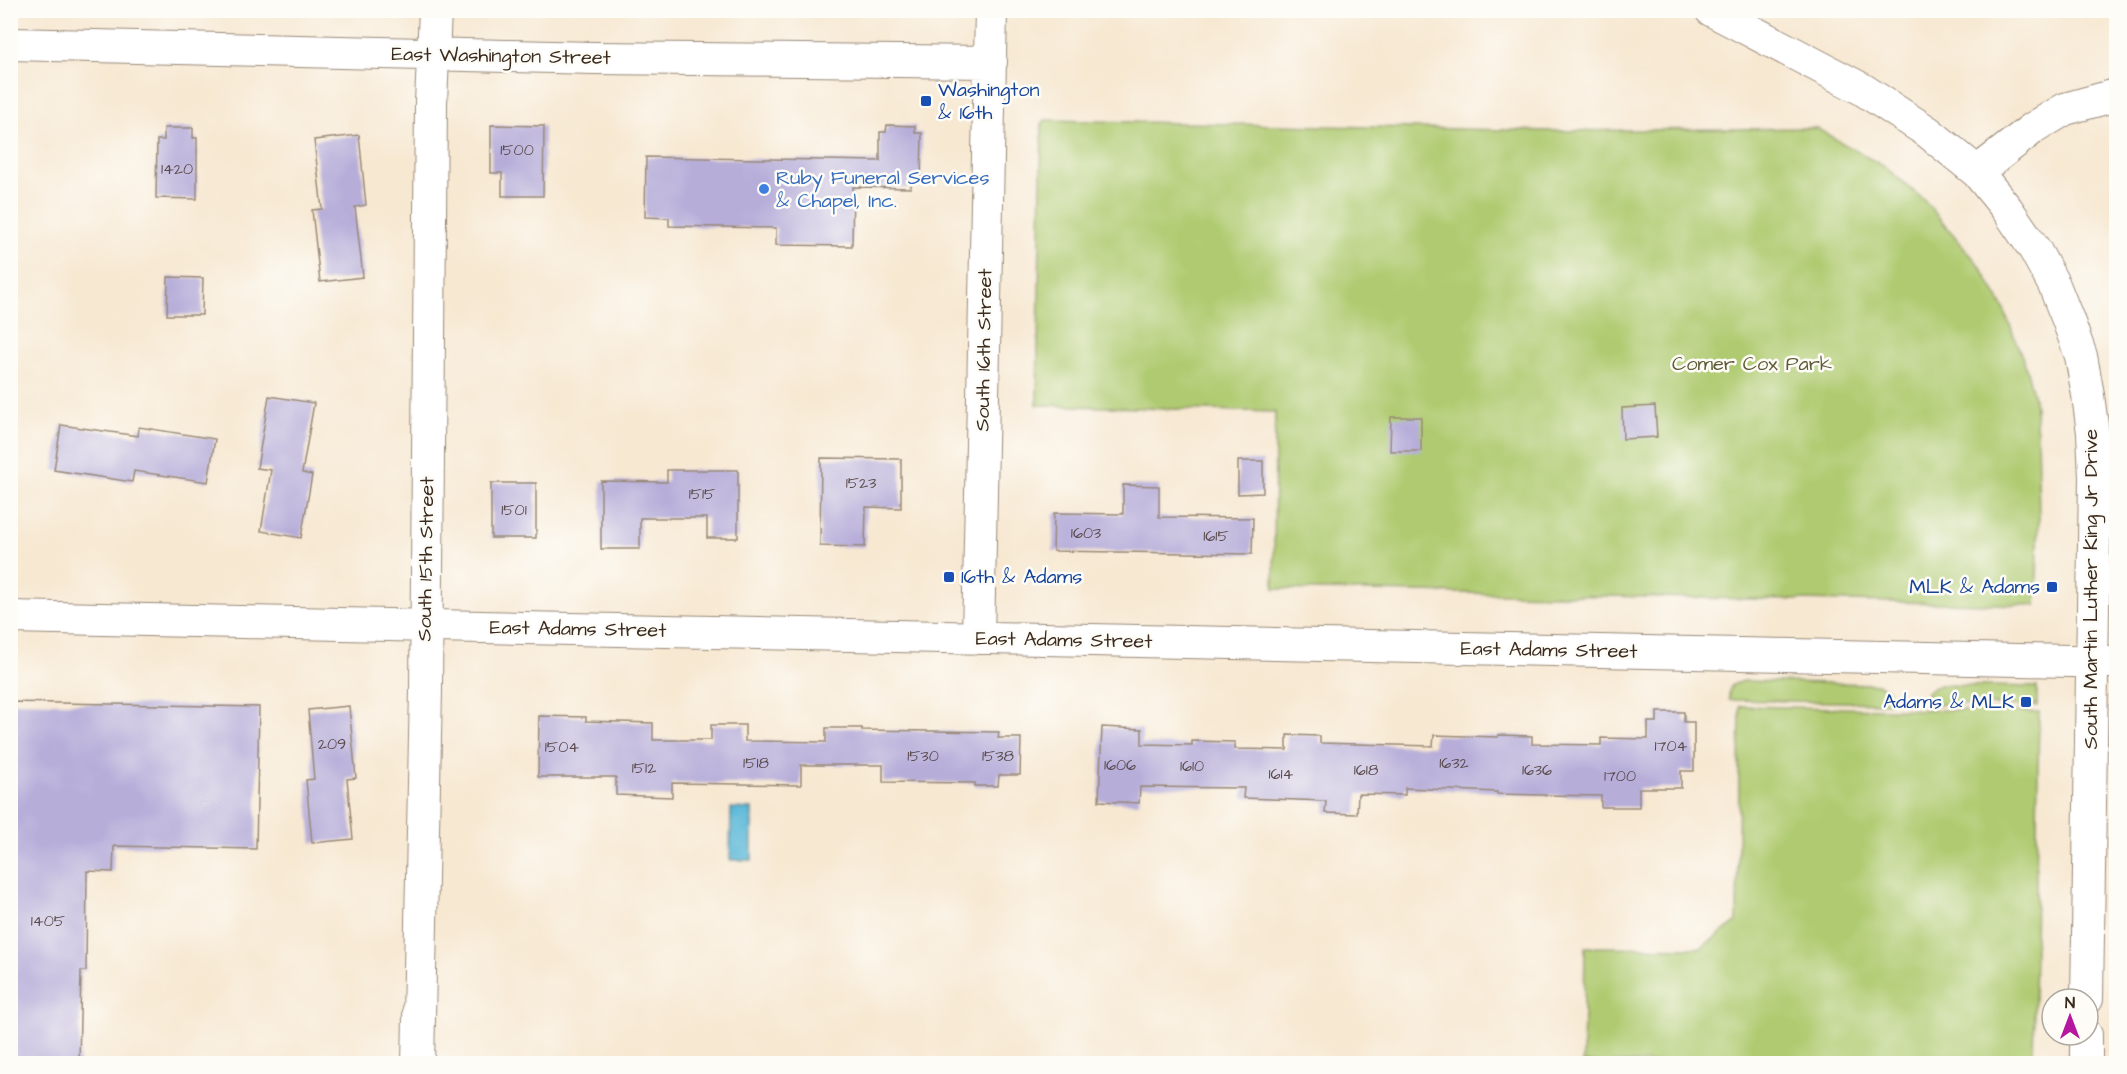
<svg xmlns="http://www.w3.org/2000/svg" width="2127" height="1074" font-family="'Architects Daughter',sans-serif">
  <rect width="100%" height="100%" fill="#fdfcf7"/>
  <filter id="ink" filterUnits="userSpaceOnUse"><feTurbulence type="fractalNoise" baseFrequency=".0167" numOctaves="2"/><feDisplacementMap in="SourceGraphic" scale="12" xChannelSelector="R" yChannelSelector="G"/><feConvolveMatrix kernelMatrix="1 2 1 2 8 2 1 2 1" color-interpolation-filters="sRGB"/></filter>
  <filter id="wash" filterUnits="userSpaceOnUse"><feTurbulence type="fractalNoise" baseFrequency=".008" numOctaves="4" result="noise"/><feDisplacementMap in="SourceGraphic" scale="24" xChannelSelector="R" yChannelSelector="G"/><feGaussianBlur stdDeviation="1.35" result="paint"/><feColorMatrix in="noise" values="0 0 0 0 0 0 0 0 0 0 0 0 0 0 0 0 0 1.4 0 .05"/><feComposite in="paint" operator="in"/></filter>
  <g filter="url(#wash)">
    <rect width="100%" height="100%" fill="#f7e8d2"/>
    <path fill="#afca70" stroke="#757a47" stroke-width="1.5" d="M 1045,120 L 1551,131 L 1816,128 L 1885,167 L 1924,200 L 1980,266 L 2003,307 L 2026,367 L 2034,398 L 2037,434 L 2039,518 L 2036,605 L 1274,589 L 1275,412 L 1037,405 L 1042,124 Z
      M 1743,681 L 1877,684 L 1886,688 L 1889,693 L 1889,703 L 1729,700 L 1729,691 L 1732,685 Z
      M 1939,685 L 2037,687 L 2037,706 L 1925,704 L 1927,692 Z
      M 1740,706 L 2039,712 L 2033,1063 L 1583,1063 L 1585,947 L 1701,948 L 1737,921 Z"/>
    <path fill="#5ab8d8" stroke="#4a717b" stroke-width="1.5" d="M 731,808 L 752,809 L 752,860 L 730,860 Z"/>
    <g id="blocks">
      <path fill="#b6add9" d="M 491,125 L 544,126 L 543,196 L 502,196 L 502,173 L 491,173 Z
        M 887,125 L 915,126 L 915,133 L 922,133 L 921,181 L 911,181 L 911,188 L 853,187 L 852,246 L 776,245 L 776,228 L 669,226 L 669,218 L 645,217 L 646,157 L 880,161 L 880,132 L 886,132 Z
        M 164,128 L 193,128 L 193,138 L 197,138 L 197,199 L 156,198 L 157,140 L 164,140 Z
        M 359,135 L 366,205 L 355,207 L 363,277 L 320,282 L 312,210 L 322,209 L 314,140 Z
        M 168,277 L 203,278 L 202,315 L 167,315 Z
        M 269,396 L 314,403 L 302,473 L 312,475 L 301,538 L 261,531 L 271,470 L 257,468 Z
        M 1655,406 L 1657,437 L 1623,439 L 1622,408 Z
        M 1391,417 L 1421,417 L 1421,451 L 1390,451 Z
        M 61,425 L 138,436 L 139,427 L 215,439 L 208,482 L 134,471 L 132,482 L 54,470 Z
        M 821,458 L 901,459 L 901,508 L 866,507 L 865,547 L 820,546 Z
        M 1238,461 L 1263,461 L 1263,493 L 1238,494 Z
        M 667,470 L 738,470 L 738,538 L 707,538 L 707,518 L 640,518 L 640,549 L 601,549 L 601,481 L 667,482 Z
        M 491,483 L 536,483 L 536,538 L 491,538 Z
        M 1123,485 L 1159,486 L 1159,517 L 1253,518 L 1252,554 L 1053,551 L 1054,513 L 1123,514 Z
        M 10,702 L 259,707 L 256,849 L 114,846 L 113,872 L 87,871 L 86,971 L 81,971 L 79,1064 L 10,1064 Z
        M 349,706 L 356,778 L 347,779 L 353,839 L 312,843 L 306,780 L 314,779 L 308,710 Z
        M 1657,712 L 1684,712 L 1684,722 L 1694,722 L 1694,771 L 1681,771 L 1681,788 L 1639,788 L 1639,807 L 1601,807 L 1601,796 L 1497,794 L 1497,792 L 1405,788 L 1405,795 L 1358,794 L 1357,814 L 1325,813 L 1326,801 L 1243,798 L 1244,788 L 1140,787 L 1139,803 L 1099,801 L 1102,727 L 1142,729 L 1142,744 L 1192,745 L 1192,741 L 1235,742 L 1235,749 L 1287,750 L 1287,735 L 1320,736 L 1320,743 L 1433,746 L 1434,735 L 1498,737 L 1498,735 L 1532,736 L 1532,744 L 1601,745 L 1601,738 L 1648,739 L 1648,722 L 1657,722 Z
        M 539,716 L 586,717 L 586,721 L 653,723 L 653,740 L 711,740 L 711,725 L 745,725 L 745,741 L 826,742 L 826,728 L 862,728 L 862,730 L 999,732 L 998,738 L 1021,738 L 1020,775 L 999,775 L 998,786 L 975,786 L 975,783 L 883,782 L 883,765 L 801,765 L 801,785 L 672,783 L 672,797 L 616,795 L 616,777 L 538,777 Z"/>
    </g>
  </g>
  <g filter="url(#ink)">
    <use href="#blocks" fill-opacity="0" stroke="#998978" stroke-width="1.5"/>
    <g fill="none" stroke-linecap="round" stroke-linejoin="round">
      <g stroke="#998978" stroke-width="34">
        <path id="minor" d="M 1711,10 L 1862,89 L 1928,132 L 1977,172 L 2007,209 L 2035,250 L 2054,285 L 2068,320 L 2081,356 L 2088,395 L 2093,433 L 2095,478 L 2087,999
          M 10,44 L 594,58 L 991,62
          M 1977,172 L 2032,129 L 2065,109 L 2116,95
          M 10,617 L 2116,662
          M 978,638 L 991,10
          M 418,1064 L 426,690 L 431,103 L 435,10
          M 2086,1064 L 2086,1035"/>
      </g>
      <use href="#minor" stroke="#fff" stroke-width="32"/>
    </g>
  </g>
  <g fill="#1a4fb4" stroke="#fdfcf7" stroke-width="2">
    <rect x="920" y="95" width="12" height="12" rx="3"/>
    <rect x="943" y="571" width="12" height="12" rx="3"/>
    <rect x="2046" y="581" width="12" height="12" rx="3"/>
    <rect x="2020" y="696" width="12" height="12" rx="3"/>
  </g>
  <circle fill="#3f7fe0" stroke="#fdfcf7" stroke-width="2" cx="764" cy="189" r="6"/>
  <g text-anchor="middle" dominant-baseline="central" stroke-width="5" stroke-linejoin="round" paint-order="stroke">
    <g font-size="16" fill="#5a4b4d">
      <text x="517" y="150">1500</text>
      <text x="177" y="169">1420</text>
      <text x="861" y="483">1523</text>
      <text x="702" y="494">1515</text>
      <text x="514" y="510">1501</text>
      <text x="1086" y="533">1603</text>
      <text x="1216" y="536">1615</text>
      <text x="332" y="744">209</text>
      <text x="1671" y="746">1704</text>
      <text x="562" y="747">1504</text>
      <text x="923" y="756">1530</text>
      <text x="998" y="756">1538</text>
      <text x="756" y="763">1518</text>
      <text x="1454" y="763">1632</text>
      <text x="1120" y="765">1606</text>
      <text x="1192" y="766">1610</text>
      <text x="644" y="768">1512</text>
      <text x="1366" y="770">1618</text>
      <text x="1537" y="770">1636</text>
      <text x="1281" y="774">1614</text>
      <text x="1620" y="776">1700</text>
      <text x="48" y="921">1405</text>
    </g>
    <g font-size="20" fill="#3b2a1e" stroke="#fdfcf7">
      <text transform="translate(501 56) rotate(1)">East Washington Street</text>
      <text transform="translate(984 350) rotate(-89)">South 16th Street</text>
      <text transform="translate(426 559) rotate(-89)">South 15th Street</text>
      <text transform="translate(2091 589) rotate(-90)">South Martin Luther King Jr Drive</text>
      <text transform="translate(578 629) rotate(1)">East Adams Street</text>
      <text transform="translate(1064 640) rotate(1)">East Adams Street</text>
      <text transform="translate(1549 650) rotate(1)">East Adams Street</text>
    </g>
    <g font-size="20" fill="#164399" stroke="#fdfcf7" text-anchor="start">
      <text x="938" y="90">Washington<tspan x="938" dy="23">&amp; 16th</tspan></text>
      <text x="961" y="577">16th &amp; Adams</text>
      <text x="2040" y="587" text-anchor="end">MLK &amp; Adams</text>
      <text x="2014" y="702" text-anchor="end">Adams &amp; MLK</text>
    </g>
    <g font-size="20" fill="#366cbe" stroke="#fdfcf7" text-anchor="start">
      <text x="776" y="178">Ruby Funeral Services<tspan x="776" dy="23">&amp; Chapel, Inc.</tspan></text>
    </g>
    <g font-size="20" fill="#5e5a37" stroke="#fdfcf7">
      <text x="1752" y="364">Comer Cox Park</text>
    </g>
  </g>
  <rect width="2127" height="1074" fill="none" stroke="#fdfcf7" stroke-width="36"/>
  <g transform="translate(2070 1017)"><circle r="28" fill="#fdfcf7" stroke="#afa8a0" stroke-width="1.5"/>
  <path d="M0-4.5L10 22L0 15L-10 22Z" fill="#b5179e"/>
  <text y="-9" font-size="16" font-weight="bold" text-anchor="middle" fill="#3b2a1e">N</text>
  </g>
</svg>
